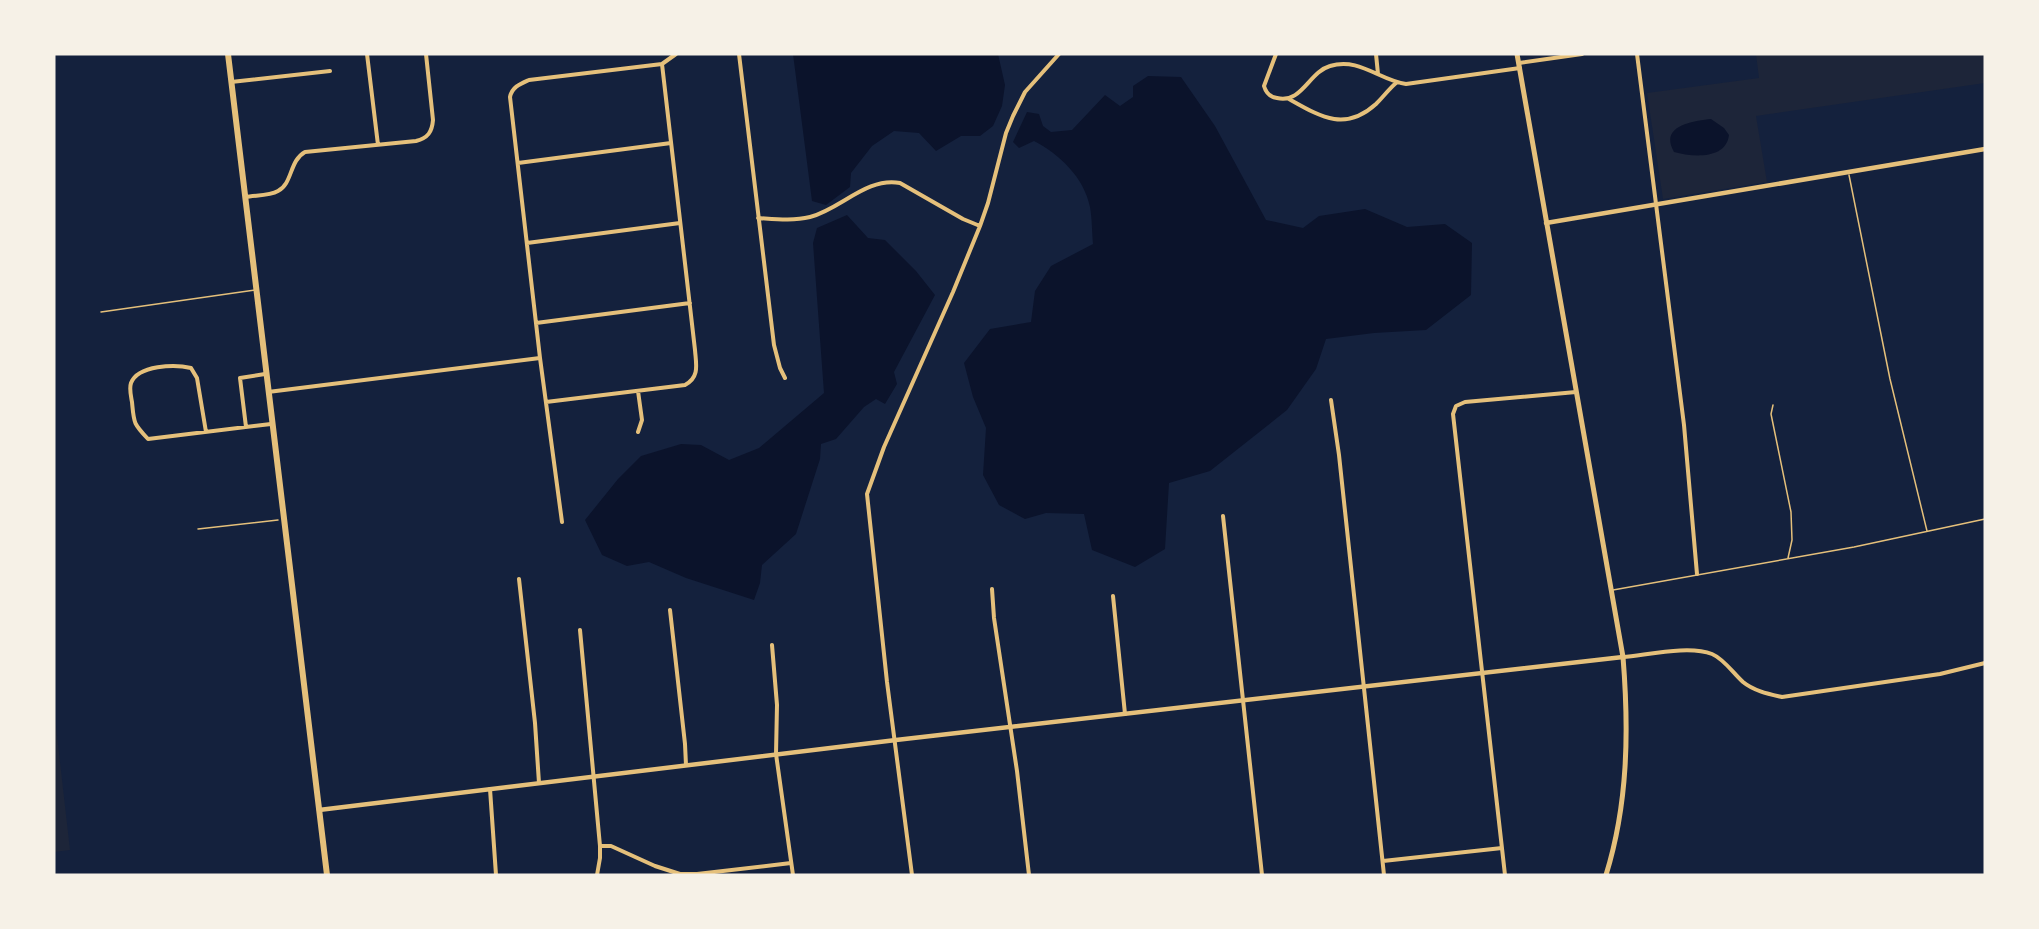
<svg xmlns="http://www.w3.org/2000/svg" width="2039" height="929" font-family="Raleway,sans-serif">
  <rect width="100%" height="100%" fill="#14213d"/>
  <path fill="#1d2539" d="M 1756,54 L 1985,54 L 1985,83 L 1756,116 L 1767,182 L 1663,199 L 1647,93 L 1759,78 Z
    M 54,709 L 70,850 L 54,852 Z"/>
  <path fill="#0b132b" d="M 793,54 L 998,54 L 1005,85 L 1002,106 L 993,126 L 980,136 L 961,136 L 936,151 L 919,133 L 894,131 L 872,146 L 851,173 L 850,187 L 826,205 L 812,201 Z
    M 1148,76 L 1181,77 L 1215,126 L 1266,220 L 1303,228 L 1319,216 L 1365,209 L 1407,227 L 1445,224 L 1472,243 L 1471,295 L 1426,330 L 1374,333 L 1326,339 L 1316,369 L 1287,410 L 1210,471 L 1169,483 L 1165,549 L 1135,567 L 1092,550 L 1084,514 L 1046,513 L 1025,519 L 999,505 L 983,475 L 986,428 L 973,397 L 964,363 L 990,329 L 1031,322 L 1035,291 L 1051,266 L 1093,244 C 1092,232 1092,218 1090,207 C 1084,177 1059,154 1034,141 L 1019,148 L 1013,142 L 1027,112 L 1039,114 L 1043,126 L 1051,132 L 1072,130 L 1105,95 L 1120,106 L 1133,97 L 1133,86 Z
    M 1711,119 L 1724,128 L 1729,135 C 1726,160 1692,157 1674,152 C 1659,126 1692,121 1711,119 Z
    M 847,215 L 868,238 L 885,240 L 916,271 L 935,295 L 894,372 L 897,384 L 885,404 L 876,399 L 864,407 L 836,439 L 821,444 L 820,459 L 796,534 L 762,565 L 760,583 L 754,600 L 686,578 L 649,562 L 627,566 L 602,555 L 585,520 L 618,479 L 641,456 L 681,444 L 701,445 L 729,460 L 759,448 L 824,393 L 813,243 L 817,228 Z"/>
  <g fill="none" stroke-linecap="round" stroke-linejoin="round">
    <path stroke="#e5c07b" stroke-width="1.5" d="M 198,529 L 278,520"/>
    <path stroke="#e5c07b" stroke-width="1.5" d="M 1849,175 L 1890,379 L 1927,531
      M 101,312 L 255,290
      M 1773,405 L 1771,414 L 1791,512 L 1792,540 L 1788,558
      M 1613,590 L 1854,547 L 1985,519"/>
    <path stroke="#e5c07b" stroke-width="4" d="M 367,54 L 378,145
      M 739,54 L 774,345 L 780,368 L 785,378
      M 1276,54 L 1264,86 C 1266,93 1270,97 1277,98 C 1302,104 1309,72 1330,66 C 1359,57 1379,80 1406,84 L 1520,68
      M 1376,54 L 1378,74
      M 1637,54 L 1684,425 L 1697,574
      M 1519,63 L 1582,54
      M 231,82 L 330,71
      M 1289,99 C 1321,117 1345,132 1376,104 C 1383,97 1389,89 1396,83
      M 518,163 L 671,143
      M 245,197 C 256,195 269,196 278,191 C 293,183 289,161 305,152 L 416,141 C 428,138 432,132 433,120 L 426,54
      M 758,218 C 775,219 793,221 810,217 C 841,209 866,177 900,183 L 963,219 L 980,226
      M 527,243 L 680,223
      M 536,323 L 690,303
      M 638,391 L 642,420 L 638,432
      M 268,392 L 540,358
      M 1331,400 L 1339,455 L 1384,875
      M 546,402 L 685,385 C 700,377 696,364 695,350 L 662,64
      M 246,427 L 240,378 L 265,374
      M 206,432 L 197,378 L 191,368 C 175,364 138,365 131,383 C 129,389 131,396 132,402 C 134,423 133,423 148,439 L 271,424
      M 1223,516 L 1262,875
      M 562,522 L 540,358 L 510,97 C 512,87 520,84 529,80 L 662,64 L 676,54
      M 519,579 L 535,723 L 539,783
      M 992,589 L 994,618 L 1017,771 L 1029,875
      M 1113,596 L 1125,714
      M 670,610 L 685,744 L 686,765
      M 580,630 L 600,846 L 600,858 L 597,875
      M 772,645 L 777,705 L 776,754 L 793,875
      M 1623,657 C 1647,655 1689,645 1712,654 C 1724,659 1733,673 1743,682 C 1754,691 1769,694 1782,697 L 1940,674 L 1985,663
      M 490,789 L 496,875
      M 600,846 L 611,846 L 655,866 L 680,874 L 697,874 L 791,863
      M 1383,861 L 1502,848
      M 912,875 L 887,682 L 867,494 L 884,447 L 953,292 L 980,226 L 988,203 L 1006,133 L 1013,116 L 1025,92 L 1059,54
      M 1505,875 L 1453,414 L 1456,406 L 1465,402 L 1576,392"/>
    <path stroke="#e5c07b" stroke-width="4.5" d="M 1546,223 L 1985,149
      M 319,810 L 896,740 L 1623,657"/>
    <path stroke="#e5c07b" stroke-width="5" d="M 1517,54 L 1623,657 C 1629,731 1628,804 1606,875"/>
    <path stroke="#e5c07b" stroke-width="6" d="M 228,54 L 327,875"/>
  </g>
  <rect width="2039" height="929" fill="none" stroke="#f6f1e7" stroke-width="111"/>
</svg>
